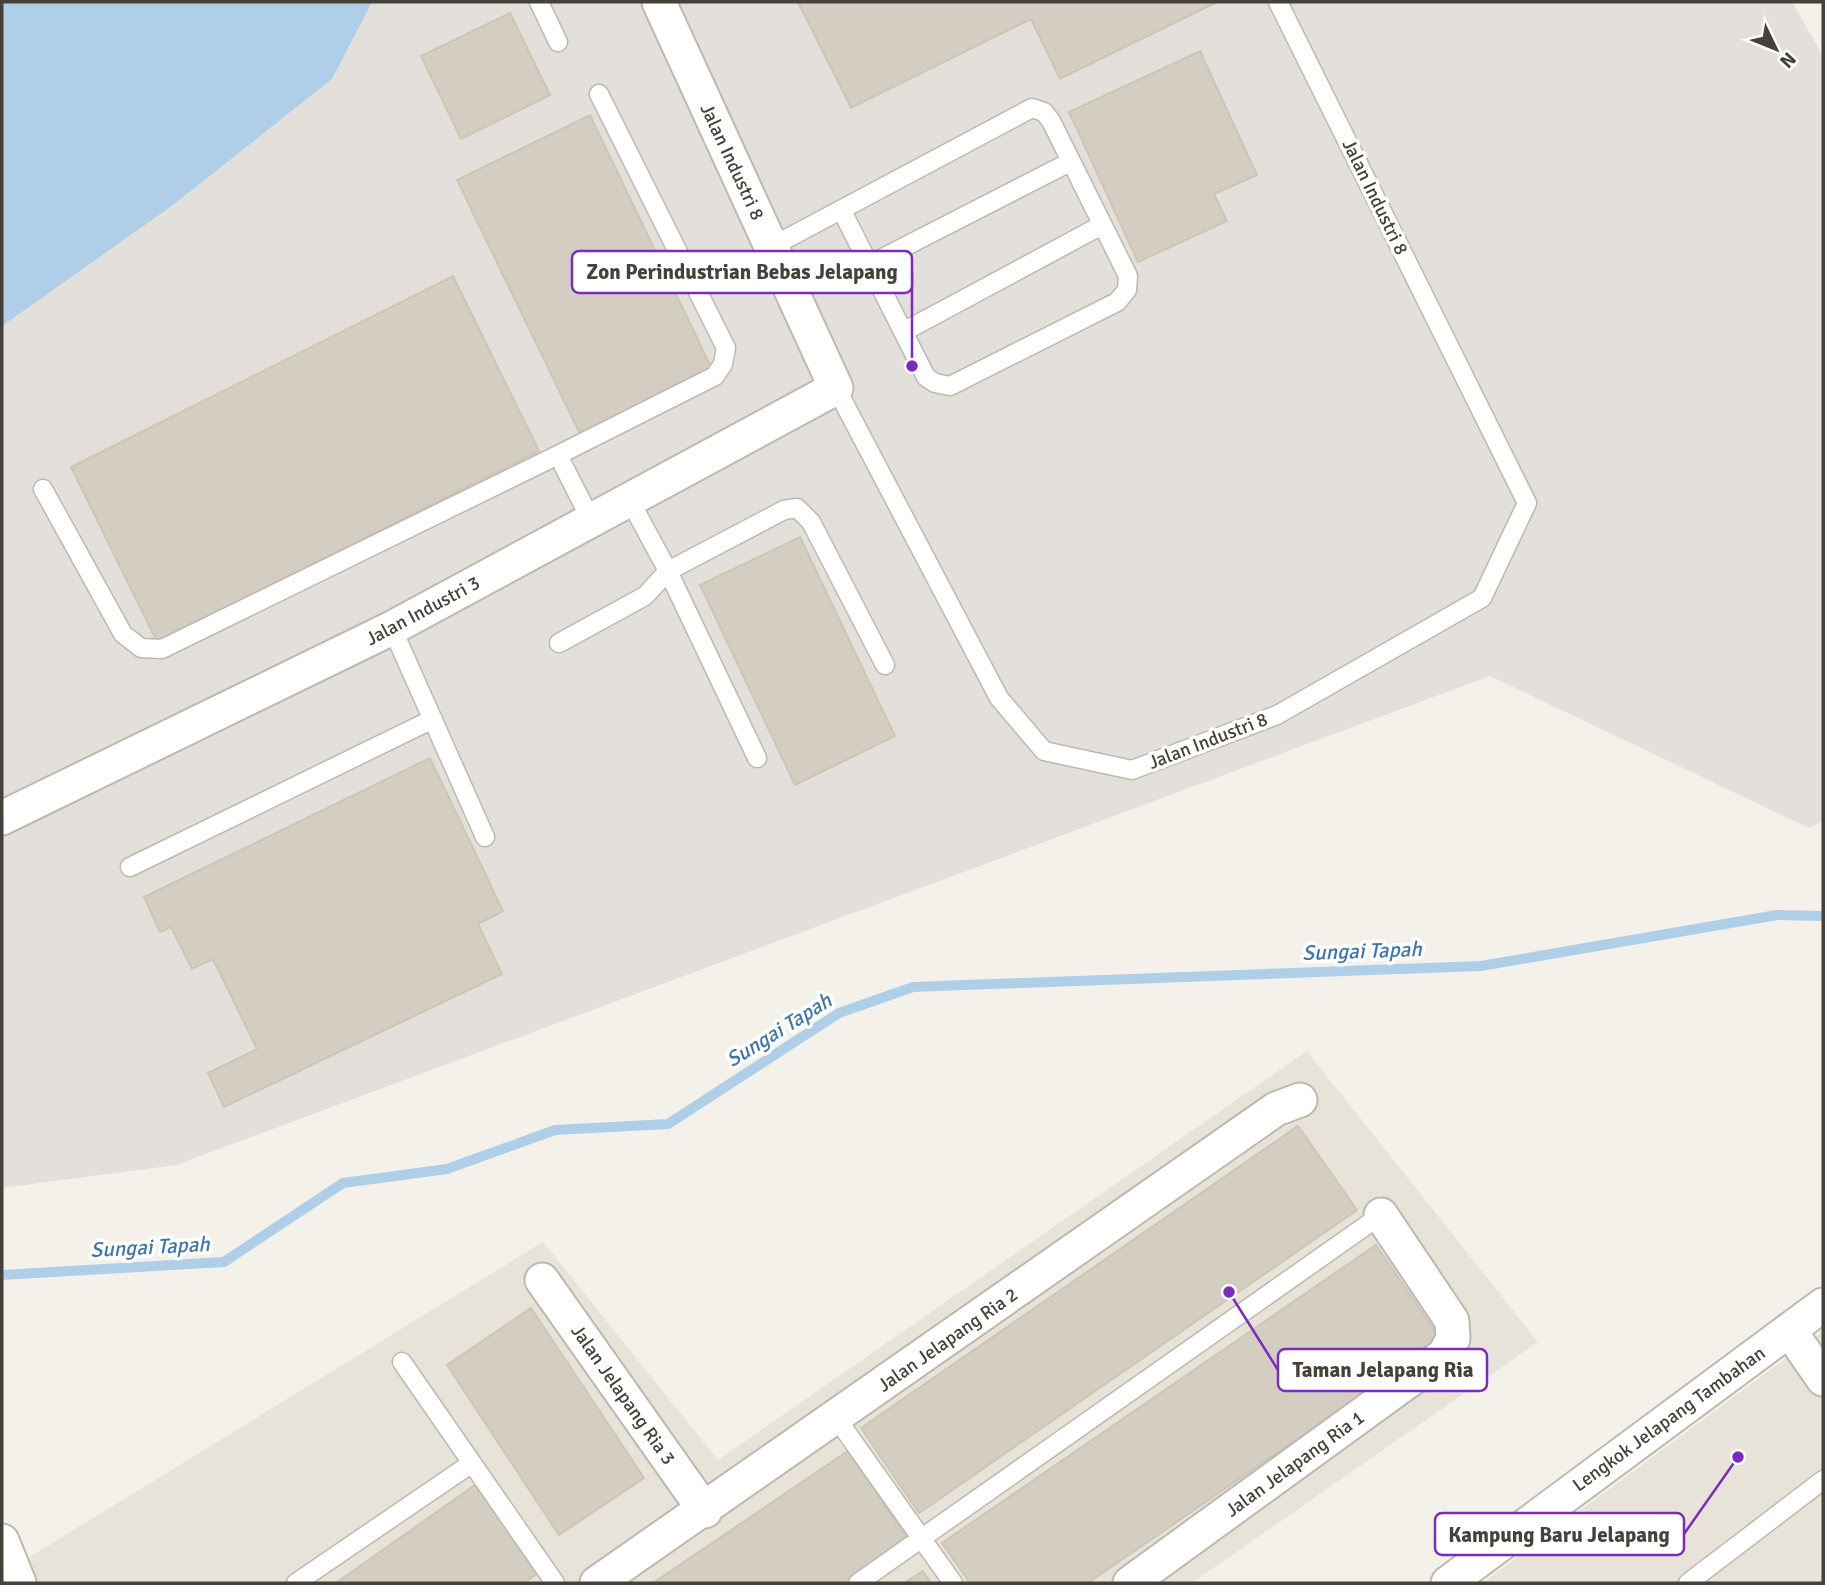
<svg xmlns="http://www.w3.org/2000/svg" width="1825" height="1585" font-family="Signika,sans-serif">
  <rect width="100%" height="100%" fill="#f4f1eb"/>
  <path fill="#e7e3d9" d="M 1307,1051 L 1538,1342 L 1192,1583 L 2,1583 L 2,1574 L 543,1242 L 718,1460 Z
    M 1823,1331 L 1823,1583 L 1482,1583 Z"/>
  <path fill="#e3e0dc" d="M 2,2 L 1792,2 L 1823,56 L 1823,821 L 1809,828 L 1490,676 L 176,1165 L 2,1188 Z"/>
  <path fill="#afcfe9" d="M 2,2 L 372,2 L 332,79 L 173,205 L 2,326 Z"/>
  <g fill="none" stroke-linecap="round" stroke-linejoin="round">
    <path stroke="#afcfe9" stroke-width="10" d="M 2,1275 L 224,1262 L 343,1183 L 447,1169 L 555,1130 L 668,1124 L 839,1013 L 913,987 L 1481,966 L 1777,915 L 1823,916"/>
  </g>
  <path fill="#d4cdc1" stroke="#cec5b5" stroke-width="2" d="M 798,2 L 1217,2 L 1060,79 L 1031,19 L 851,108 Z
    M 510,13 L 550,95 L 461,139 L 421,56 Z
    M 1200,51 L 1257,175 L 1214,194 L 1227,221 L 1138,262 L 1069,112 Z
    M 590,115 L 712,369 L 580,434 L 457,180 Z
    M 453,276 L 539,451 L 157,642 L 71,467 Z
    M 800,537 L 895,736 L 795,785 L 700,585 Z
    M 430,758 L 503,911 L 478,924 L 502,974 L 224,1107 L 208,1073 L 257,1049 L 213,959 L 192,969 L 171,927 L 160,932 L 144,897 Z
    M 1298,1126 L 1357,1210 L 919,1513 L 861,1428 Z
    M 1376,1245 L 1441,1340 L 1088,1583 L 970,1583 L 942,1543 Z
    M 531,1308 L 644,1478 L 559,1535 L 447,1365 Z
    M 848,1451 L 907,1538 L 842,1583 L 653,1583 Z
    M 475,1485 L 538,1573 L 524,1583 L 336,1583 Z
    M 923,1571 L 931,1583 L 904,1583 Z"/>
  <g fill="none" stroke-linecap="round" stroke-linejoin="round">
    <g stroke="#beb9ae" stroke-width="21">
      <path id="lane" d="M 539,2 L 558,42
        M 771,247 L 1032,108 L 1044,112 L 1051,121 L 1128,276 L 1127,290 L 1117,302 L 950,386 L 935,383 L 926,377 L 842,211
        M 869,265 L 1070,162
        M 903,332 L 1102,225
        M 836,388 L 999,698 L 1044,751 L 1132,770 L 1277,715 L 1482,598 L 1527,503 L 1278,2
        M 43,489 L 123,634 L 141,648 L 162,649 L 558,455
        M 629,499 L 668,571 L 757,758
        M 591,520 L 558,455 L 715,376 L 723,364 L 726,348 L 599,94
        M 392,628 L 485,837
        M 559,643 L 645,596 L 668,571 L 784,510 L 797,508 L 811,522 L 885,665
        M 130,867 L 433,719
        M 402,1362 L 555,1583
        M 837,1419 L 953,1583
        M 296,1583 L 472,1463
        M 858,1583 L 1381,1215
        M 1688,1583 L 1823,1480"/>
    </g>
    <g stroke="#beb9ae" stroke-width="37">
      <path id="street" d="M 2,818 L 392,628 L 836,388 L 659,2
        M 542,1280 L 705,1511
        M 1790,1331 L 1823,1379
        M 2,1541 L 19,1583
        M 597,1583 L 1276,1109 L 1300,1100
        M 1130,1583 L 1444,1355 L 1453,1339 L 1452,1321 L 1381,1215
        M 1448,1583 L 1823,1305"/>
    </g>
    <use href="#lane" stroke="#fff" stroke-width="18"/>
    <use href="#street" stroke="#fff" stroke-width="33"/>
  </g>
  <g text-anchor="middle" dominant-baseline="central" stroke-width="7" stroke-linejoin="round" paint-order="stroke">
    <g font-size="19" fill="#474239" stroke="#fff">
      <text transform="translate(732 162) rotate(65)">Jalan Industri 8</text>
      <text transform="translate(1375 197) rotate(64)">Jalan Industri 8</text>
      <text transform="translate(423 611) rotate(-28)">Jalan Industri 3</text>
      <text transform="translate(1208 741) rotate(-21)">Jalan Industri 8</text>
      <text transform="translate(948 1340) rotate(-35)">Jalan Jelapang Ria 2</text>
      <text transform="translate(623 1395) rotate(55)">Jalan Jelapang Ria 3</text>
      <text transform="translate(1669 1419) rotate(-36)">Lengkok Jelapang Tambahan</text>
      <text transform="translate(1295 1464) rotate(-36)">Jalan Jelapang Ria 1</text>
    </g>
    <g font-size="21" font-style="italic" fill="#3e77a7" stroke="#fff">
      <text transform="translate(1362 951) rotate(-2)">Sungai Tapah</text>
      <text transform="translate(779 1030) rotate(-32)">Sungai Tapah</text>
      <text transform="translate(150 1247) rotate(-3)">Sungai Tapah</text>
    </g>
  </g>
  <path fill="none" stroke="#7b2cbf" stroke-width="2.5" d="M912 366L912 272M1229 1292L1278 1370M1738 1457L1684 1534"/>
  <g fill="#7b2cbf" stroke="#fff" stroke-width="2.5">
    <circle cx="912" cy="366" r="7"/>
    <circle cx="1229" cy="1292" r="7"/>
    <circle cx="1738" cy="1457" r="7"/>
  </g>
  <g fill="#fff" stroke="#7b2cbf" stroke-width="2.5">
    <rect x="572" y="251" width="340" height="42" rx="7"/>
    <rect x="1278" y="1349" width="209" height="42" rx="7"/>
    <rect x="1435" y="1513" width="249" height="42" rx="7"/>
  </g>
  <g font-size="21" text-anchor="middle" font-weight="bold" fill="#474239">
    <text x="742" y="279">Zon Perindustrian Bebas Jelapang</text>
    <text x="1383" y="1377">Taman Jelapang Ria</text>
    <text x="1559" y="1542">Kampung Baru Jelapang</text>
  </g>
  <rect width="1825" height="1585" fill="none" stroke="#474239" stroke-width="7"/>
  <g transform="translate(1776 49) rotate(133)" stroke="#ffffff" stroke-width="5" paint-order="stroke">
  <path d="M0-5L12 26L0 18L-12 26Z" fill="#474239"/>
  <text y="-10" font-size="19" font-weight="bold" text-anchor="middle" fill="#474239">N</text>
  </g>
</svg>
